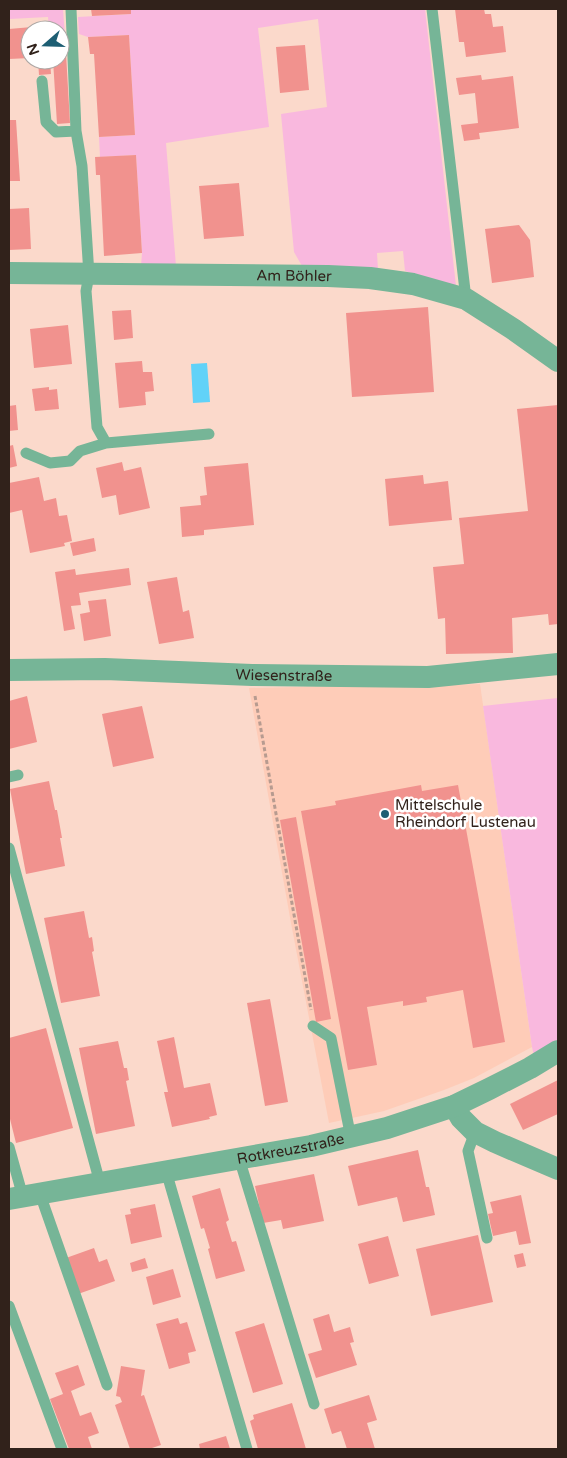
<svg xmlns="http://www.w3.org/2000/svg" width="567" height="1458" font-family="'Varela Round',sans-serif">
  <rect width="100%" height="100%" fill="#fbd9cb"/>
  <path fill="#feccb8" d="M 480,684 L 532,1047 L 474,1078 L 444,1090 L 384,1111 L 329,1123 L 291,923 L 249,688 L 336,686 L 417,686 Z"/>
  <path fill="#f9b8de" d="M 9,9 L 63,9 L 65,36 L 60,36 L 60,30 L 49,30 L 48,17 L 9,19 Z
    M 131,9 L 425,9 L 456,286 L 405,271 L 403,251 L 377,253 L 378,270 L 302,266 L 294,252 L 281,114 L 327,107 L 318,19 L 258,28 L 269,127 L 166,143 L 176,266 L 141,266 L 142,253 L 136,155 L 100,157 L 99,137 L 135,135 L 129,35 L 88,37 L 79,34 L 78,17 L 131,14 Z
    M 558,698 L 558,1051 L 536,1064 L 532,1047 L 483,706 Z"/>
  <path fill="#61d2f8" d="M 207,363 L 210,402 L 193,403 L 191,364 Z"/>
  <path fill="#f1928e" d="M 91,9 L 131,9 L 131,14 L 92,16 Z
    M 455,9 L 484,9 L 485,14 L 491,14 L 493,27 L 503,26 L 506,52 L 466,57 L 464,42 L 459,42 Z
    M 32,27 L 32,30 L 30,30 L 30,58 L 9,59 L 9,29 Z
    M 129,35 L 135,135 L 99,137 L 94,54 L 90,54 L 88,37 Z
    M 60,36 L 65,36 L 70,123 L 57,124 L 53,60 L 60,60 Z
    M 305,45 L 309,90 L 280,93 L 276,47 Z
    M 38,60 L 50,60 L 51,74 L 39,75 Z
    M 481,75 L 482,80 L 513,76 L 519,128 L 479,133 L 480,139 L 464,141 L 461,125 L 478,123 L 475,93 L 459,95 L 456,78 Z
    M 9,120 L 16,120 L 20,181 L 9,181 Z
    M 136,155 L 142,253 L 104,256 L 100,175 L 96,175 L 95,157 Z
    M 239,183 L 244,236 L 204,239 L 199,186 Z
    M 29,208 L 31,249 L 9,250 L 9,209 Z
    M 519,225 L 530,240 L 534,277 L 492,283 L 485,229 Z
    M 428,307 L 434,392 L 352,397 L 346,313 Z
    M 131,310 L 133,338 L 114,340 L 112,311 Z
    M 68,325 L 72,364 L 34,368 L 30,329 Z
    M 142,361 L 143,372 L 152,372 L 154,391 L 145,392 L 146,405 L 119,408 L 115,363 Z
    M 49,387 L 49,390 L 57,389 L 59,409 L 35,411 L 32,389 Z
    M 16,405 L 18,430 L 9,431 L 9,406 Z
    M 558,405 L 558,624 L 549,625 L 548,614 L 512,618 L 513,653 L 446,654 L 445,618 L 438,619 L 433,567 L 464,564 L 459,518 L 528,511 L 517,409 Z
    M 13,445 L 17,466 L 9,468 L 9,446 Z
    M 122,462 L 124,471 L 141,467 L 150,508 L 119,515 L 116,495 L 102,498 L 96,468 Z
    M 248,463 L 254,525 L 204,530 L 204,535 L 182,537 L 180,507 L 201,505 L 200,496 L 207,495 L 204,467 Z
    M 423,475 L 424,484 L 448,481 L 452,520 L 389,526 L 385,479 Z
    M 39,477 L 44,501 L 56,498 L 59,516 L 67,515 L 72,541 L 64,543 L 65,546 L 30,553 L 22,510 L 9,513 L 9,483 Z
    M 94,538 L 96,551 L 73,556 L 70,543 Z
    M 129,568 L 131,585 L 79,593 L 81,605 L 71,606 L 75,629 L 64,631 L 55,572 L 75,569 L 76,575 Z
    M 177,577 L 183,612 L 189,610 L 194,638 L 159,644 L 147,582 Z
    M 106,599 L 111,636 L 84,641 L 80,614 L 90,612 L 88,601 Z
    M 27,696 L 37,742 L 9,749 L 9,701 Z
    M 142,706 L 154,758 L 113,767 L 102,714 Z
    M 49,781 L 55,810 L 57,810 L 62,838 L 60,838 L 65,866 L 26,874 L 10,789 Z
    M 421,785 L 422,791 L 458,785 L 505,1042 L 473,1048 L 463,990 L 426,997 L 427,1002 L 403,1006 L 403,1001 L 367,1007 L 377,1065 L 348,1070 L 301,811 L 336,805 L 335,801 Z
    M 296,817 L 331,1019 L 316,1022 L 280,820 Z
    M 84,911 L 89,938 L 92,937 L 94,951 L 92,952 L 100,996 L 61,1003 L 44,918 Z
    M 270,999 L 288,1102 L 265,1106 L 247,1003 Z
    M 46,1028 L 73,1128 L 16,1143 L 9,1115 L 9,1038 Z
    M 174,1037 L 184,1088 L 210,1083 L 217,1115 L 209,1117 L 210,1119 L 172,1127 L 164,1092 L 168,1092 L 157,1041 Z
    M 118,1041 L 124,1068 L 127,1068 L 129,1080 L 126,1081 L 135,1126 L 96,1134 L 79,1048 Z
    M 558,1080 L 558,1114 L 523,1130 L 510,1104 Z
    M 418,1150 L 426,1187 L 429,1187 L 435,1215 L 403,1222 L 397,1197 L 358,1206 L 348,1166 Z
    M 314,1174 L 324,1221 L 283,1229 L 281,1220 L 263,1223 L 255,1186 Z
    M 220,1188 L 229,1220 L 226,1222 L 232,1242 L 236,1241 L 245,1271 L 216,1279 L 208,1249 L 210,1248 L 204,1228 L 201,1229 L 192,1196 Z
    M 521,1195 L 531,1243 L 519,1245 L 516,1231 L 493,1236 L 488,1214 L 493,1213 L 490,1202 Z
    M 155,1204 L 162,1237 L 131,1244 L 125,1215 L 131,1214 L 130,1209 Z
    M 478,1235 L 493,1302 L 431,1316 L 416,1249 Z
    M 388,1236 L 399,1276 L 369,1284 L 358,1244 Z
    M 94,1248 L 99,1262 L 107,1259 L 115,1281 L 78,1294 L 66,1258 Z
    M 523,1253 L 526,1266 L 517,1268 L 514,1255 Z
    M 145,1258 L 148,1268 L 132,1272 L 130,1263 Z
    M 173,1269 L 181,1297 L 153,1305 L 146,1277 Z
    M 329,1314 L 334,1332 L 350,1327 L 354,1342 L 350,1343 L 357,1365 L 316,1378 L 308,1354 L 322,1350 L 313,1319 Z
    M 178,1318 L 180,1324 L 187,1322 L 196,1351 L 188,1353 L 190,1363 L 169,1369 L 156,1324 Z
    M 264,1323 L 283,1384 L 253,1393 L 235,1332 Z
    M 78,1365 L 85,1385 L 71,1391 L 80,1416 L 91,1412 L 99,1433 L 88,1437 L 92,1449 L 69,1449 L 50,1399 L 63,1394 L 55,1373 Z
    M 121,1366 L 145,1370 L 141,1396 L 144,1395 L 161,1445 L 149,1449 L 130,1449 L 115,1405 L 122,1402 L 120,1397 L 116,1396 Z
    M 369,1395 L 377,1420 L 367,1423 L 375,1449 L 347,1449 L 341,1431 L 332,1434 L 324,1409 Z
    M 292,1403 L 306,1449 L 258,1449 L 250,1421 L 254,1419 L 253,1415 Z
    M 226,1436 L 230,1449 L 200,1449 L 199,1444 Z"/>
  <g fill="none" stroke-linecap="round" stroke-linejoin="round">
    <path stroke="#b79b90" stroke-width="3" stroke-dasharray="4 2.5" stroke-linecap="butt" d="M 255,696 L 311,1010"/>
    <path stroke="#76b597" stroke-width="11" d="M 71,9 L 76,131 L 82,166 L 89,275 L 86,291 L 97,427 L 106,443 L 209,434
      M 432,9 L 466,299
      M 42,81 L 46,122 L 56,132 L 76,131
      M 26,453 L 50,463 L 70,461 L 80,451 L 106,443
      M 9,777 L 18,775
      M 9,848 L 100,1183
      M 313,1026 L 331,1038 L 351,1138
      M 475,1132 L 468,1151 L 487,1238
      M 9,1147 L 23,1197
      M 239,1158 L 314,1404
      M 166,1171 L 247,1449
      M 40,1194 L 107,1385
      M 9,1306 L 62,1449"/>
    <g stroke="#76b597" stroke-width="22">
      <path id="s1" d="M 9,273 L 328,276 L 370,278 L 413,284 L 466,299 L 513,329 L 558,361"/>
      <path id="s2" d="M 9,670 L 105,669 L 252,675 L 428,677 L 558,664"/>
      <path d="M 454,1106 L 461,1118 L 475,1132 L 495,1142 L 558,1169"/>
      <path id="s3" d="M 9,1199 L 311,1146 L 387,1128 L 454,1106 L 489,1089 L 530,1068 L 558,1051"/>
    </g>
  </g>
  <circle fill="#1d5e73" stroke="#fff" stroke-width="2" cx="385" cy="814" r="5"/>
  <g text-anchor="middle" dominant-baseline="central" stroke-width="5" stroke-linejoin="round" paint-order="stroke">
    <g font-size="15" fill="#31221b" stroke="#fff">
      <text stroke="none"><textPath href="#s1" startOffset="285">Am Böhler</textPath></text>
      <text stroke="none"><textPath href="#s2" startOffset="275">Wiesenstraße</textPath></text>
      <text stroke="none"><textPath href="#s3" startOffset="286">Rotkreuzstraße</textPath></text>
    </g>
    <g font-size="15" fill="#31221b" stroke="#fff" text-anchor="start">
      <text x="395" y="805">Mittelschule<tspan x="395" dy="17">Rheindorf Lustenau</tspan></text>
    </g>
  </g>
  <rect width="567" height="1458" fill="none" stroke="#31221b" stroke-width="20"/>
  <g transform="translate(45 45) rotate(250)"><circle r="24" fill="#ffffff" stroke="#ada7a4"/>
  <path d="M0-4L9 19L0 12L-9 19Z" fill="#1d5e73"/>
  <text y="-8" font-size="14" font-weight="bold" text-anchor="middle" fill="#31221b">N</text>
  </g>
</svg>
